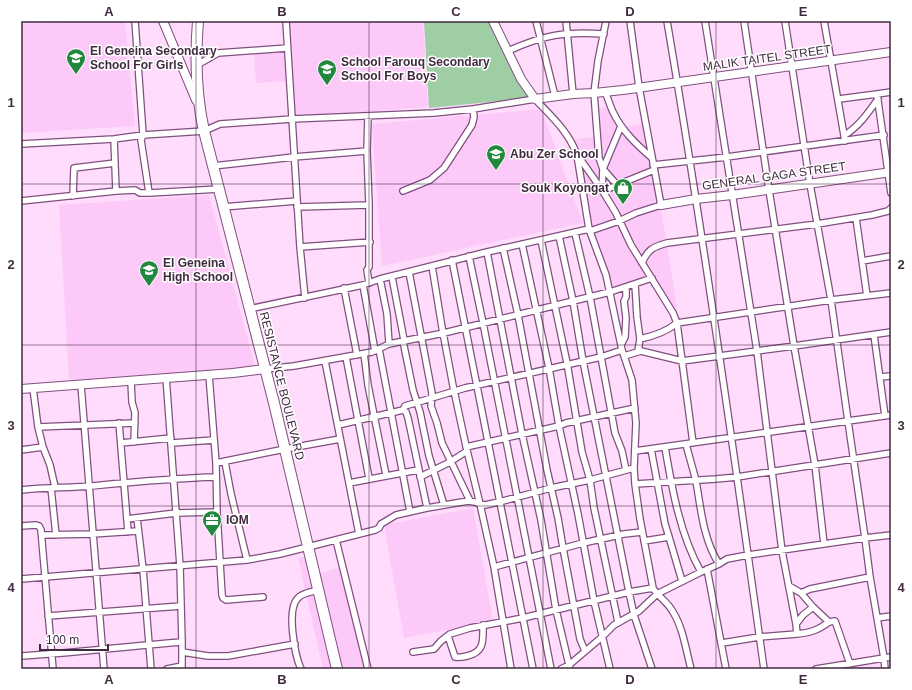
<svg xmlns="http://www.w3.org/2000/svg" width="912" height="690" font-family="Helvetica,sans-serif">
  <rect width="100%" height="100%" fill="#ffdcfc"/>
  <path fill="#fcc9f9" d="M 86,21 L 125,21 L 135,126 L 21,133 L 21,24 Z
    M 288,21 L 423,21 L 428,107 L 293,117 Z
    M 284,51 L 286,81 L 256,83 L 254,53 Z
    M 614,106 L 624,127 L 644,124 L 661,208 L 678,315 L 676,315 L 652,276 L 611,290 L 592,233 L 579,153 L 573,139 L 600,137 L 598,109 Z
    M 541,109 L 583,223 L 382,266 L 372,124 Z
    M 209,195 L 256,370 L 82,381 L 69,379 L 59,205 Z
    M 473,508 L 493,621 L 404,638 L 384,525 Z
    M 308,556 L 335,669 L 323,669 L 298,558 Z
    M 339,568 L 366,669 L 340,669 L 318,574 Z"/>
  <path fill="#9fcea5" d="M 424,21 L 491,21 L 529,98 L 429,108 Z"/>
  <g fill="none" stroke-linecap="round" stroke-linejoin="round">
    <g stroke="#814f7f" stroke-width="8">
      <path id="street" d="M 135,21 L 143,135 L 141,140 L 149,193
        M 286,21 L 300,247 L 305,298
        M 536,21 L 555,96
        M 566,21 L 573,94
        M 705,21 L 757,351 L 794,346 L 769,190 L 744,21
        M 785,21 L 810,184 L 831,300 L 848,421 L 891,415
        M 824,21 L 845,141
        M 508,51 C 543,35 566,31 604,34
        M 197,65 L 218,53 L 287,48
        M 605,92 C 608,98 610,106 613,112 C 622,131 637,145 652,158
        M 891,92 L 877,94 L 891,193
        M 839,99 L 877,94
        M 368,116 L 367,151 L 369,205 L 369,267 L 367,270 L 369,283
        M 621,126 L 603,169 L 617,185 L 654,170
        M 845,135 C 859,126 868,113 878,99
        M 114,139 L 116,191
        M 21,144 L 114,139 L 143,135 L 204,131 L 220,124 L 292,119 L 434,113 L 473,109 L 535,99 C 550,115 569,132 576,153 L 602,190 L 616,213 L 631,245 L 673,313 L 677,323 L 693,443
        M 577,155 L 589,229
        M 653,165 L 727,157 L 884,135
        M 213,166 L 294,157 L 367,151
        M 602,189 L 603,169 L 599,158 L 594,93 L 598,61 L 606,21
        M 403,191 L 430,180 L 444,168 L 472,125 L 474,117 L 473,109
        M 603,191 L 617,185
        M 73,196 L 74,168 L 115,163
        M 21,201 L 116,191 L 135,190 L 140,193 L 149,193 L 219,189
        M 223,207 L 297,201
        M 297,207 L 369,205
        M 856,218 L 867,296
        M 590,231 L 619,221 L 636,213 L 661,205 L 639,87 L 630,21
        M 575,233 L 590,297 L 615,433 L 622,451 L 626,470
        M 559,236 L 573,301 L 583,361 L 629,592 L 634,615 L 652,669
        M 541,240 L 567,363 L 582,452 L 590,480 L 594,508 L 618,622
        M 522,244 L 549,368 L 559,426 L 578,514 L 594,601 L 610,669
        M 300,247 L 370,242
        M 503,248 L 518,315 L 547,470 L 558,518 L 563,548 L 580,639 L 585,651
        M 487,252 L 522,434 L 541,520 L 556,610 L 570,669
        M 469,256 L 483,323 L 551,669
        M 452,260 L 533,669
        M 862,261 L 891,256
        M 642,263 C 648,249 653,247 667,243 L 817,224 L 872,215 L 888,211 L 891,208
        M 432,266 C 444,346 460,426 480,504 L 485,505 L 499,502 L 551,488 L 590,480 L 634,468
        M 409,272 L 432,393 L 431,406 L 437,423 L 442,443 L 470,501
        M 392,277 L 404,340
        M 380,279 L 387,314 L 389,344
        M 635,284 L 637,317 L 640,339
        M 363,285 L 375,351
        M 344,288 L 357,355
        M 249,309 L 363,285 L 380,279 L 487,252 L 589,229 L 606,275 L 622,350 L 632,380 L 636,423 L 634,468 L 635,484 L 640,519 L 653,588 C 658,597 668,602 673,612 C 683,628 686,650 691,669
        M 874,335 L 885,416
        M 403,341 L 413,390 L 420,412 L 429,456 L 444,505
        M 621,345 L 625,337 L 626,318 L 624,301 L 626,297 L 626,287
        M 379,349 L 410,512
        M 638,351 L 640,339 C 654,336 666,332 677,323 L 831,300 L 891,293
        M 364,354 L 368,385 L 386,475
        M 624,356 L 641,351 L 682,361 L 757,351 L 782,551 L 796,624
        M 346,357 L 369,478
        M 325,361 L 359,534
        M 265,369 L 294,366 L 372,352 L 389,344 L 444,333 L 573,301 L 610,292 L 652,278
        M 209,375 L 216,463 L 217,512 L 222,595 L 223,598 L 226,600 L 263,597
        M 166,377 L 180,566 L 182,642 L 182,669
        M 880,377 L 891,376
        M 131,381 L 132,402 L 135,413 L 134,442
        M 81,385 L 104,669
        M 33,388 L 38,427 L 43,447 L 50,465 L 55,487
        M 403,410 L 406,412 L 408,418 L 427,508
        M 119,423 L 128,532
        M 338,425 L 403,410 L 405,406 L 465,388 L 601,357 L 622,350
        M 38,427 L 135,423
        M 121,443 L 171,438
        M 172,443 L 214,440
        M 686,444 C 689,456 693,469 696,481 C 701,509 703,539 719,564
        M 466,447 L 559,426 L 566,423 L 635,408
        M 665,447 C 672,489 680,535 701,572
        M 651,449 L 665,524 L 669,537
        M 21,450 L 43,447
        M 635,451 L 848,421 L 865,538 L 891,535
        M 225,462 L 231,494 L 247,560
        M 216,463 L 285,449 L 340,439
        M 420,477 L 450,462 L 467,451
        M 349,483 L 418,470
        M 635,484 L 716,479 L 737,477 L 891,453
        M 51,488 L 56,535
        M 21,490 C 44,487 68,488 91,486 C 133,482 174,478 216,477
        M 137,518 L 143,569 L 151,669
        M 127,519 L 176,513 L 217,512
        M 21,526 L 36,525 L 39,526 L 41,530 L 53,669
        M 42,535 L 92,534 L 138,531
        M 336,540 L 368,669
        M 644,541 L 669,537 L 682,581
        M 824,544 L 815,465 L 794,346 L 891,332
        M 494,567 L 583,543 L 624,534 L 642,532
        M 707,569 L 726,669
        M 21,579 L 247,560 L 280,554 L 375,530 L 379,528 L 381,524 L 396,515 L 427,508 L 468,501 L 475,502 L 480,504 L 494,567 L 511,669
        M 789,586 L 801,593 L 813,607 L 829,622 L 835,621 L 850,664
        M 801,593 L 810,589 L 870,577
        M 48,616 L 181,606
        M 877,618 L 891,616
        M 797,634 C 810,633 818,630 829,622
        M 448,636 L 455,657 C 459,658 463,657 467,656 C 485,652 483,640 483,625
        M 722,643 L 759,637 L 797,634 L 796,624 L 803,615 L 813,607
        M 182,652 L 208,656 L 228,656 L 295,644
        M 413,652 L 434,649 L 441,641 L 450,634 L 470,628 L 523,618 L 629,592 L 653,588
        M 21,656 C 75,653 128,646 182,642
        M 167,669 L 182,666
        M 301,669 C 295,656 286,609 298,598 C 302,593 312,592 318,590
        M 561,669 L 569,665 L 602,637 L 614,625 L 639,611 L 657,594 L 701,572 L 719,564 L 727,559 L 748,555 C 723,376 697,198 667,21
        M 764,669 L 748,555 L 865,538 L 870,577 L 884,658 L 891,657
        M 816,669 L 884,658 L 885,669"/>
    </g>
    <g stroke="#814f7f" stroke-width="10">
      <path id="secondary" d="M 163,21 L 196,100
        M 493,21 L 521,79 L 535,99 L 573,94 L 594,93 L 623,90 L 891,52
        M 661,205 L 696,199 L 732,195 L 891,172
        M 21,389 L 233,373 L 265,369"/>
    </g>
    <g stroke="#814f7f" stroke-width="12">
      <path id="highway" d="M 198,21 C 195,58 196,95 204,131 L 274,403 L 337,669"/>
    </g>
    <use href="#street" stroke="#fff" stroke-width="5.5"/>
    <use href="#secondary" stroke="#fff" stroke-width="8"/>
    <use href="#highway" stroke="#fff" stroke-width="10"/>
  </g>
  <path fill="none" stroke="#402a3f" stroke-width="1" stroke-opacity="0.55" d="M 196,21 L 196,669M 369,21 L 369,669M 543,21 L 543,669M 716,21 L 716,669M 21,184 L 891,184M 21,345 L 891,345M 21,506 L 891,506"/>
  <defs>
    <g id="school-pin" transform="scale(1)"><path d="M0 17L-7.5 6A9.5 9.5 0 1 1 7.5 6Z" fill="#21883e" stroke="#fff"/><path d="M0-5L7-2L0 1L-7-2ZM-4 1L0 2.5L4 1V4Q0 6-4 4Z" fill="#fff"/></g>
    <g id="university-pin" transform="scale(1)"><path d="M0 17L-7.5 6A9.5 9.5 0 1 1 7.5 6Z" fill="#21883e" stroke="#fff"/><path d="M0-5L7-2L0 1L-7-2ZM-4 1L0 2.5L4 1V4Q0 6-4 4Z" fill="#fff"/></g>
    <g id="shop-pin" transform="scale(1)"><path d="M0 17L-7.5 6A9.5 9.5 0 1 1 7.5 6Z" fill="#21883e" stroke="#fff"/><path d="M-5-2.5h2.3a2.7 3.5 0 0 1 5.4 0H5L5.5 6h-11ZM-1.5-2.5h3a1.5 2.3 0 0 0-3 0Z" fill="#fff"/></g>
    <g id="office-pin" transform="scale(1)"><path d="M0 17L-7.5 6A9.5 9.5 0 1 1 7.5 6Z" fill="#21883e" stroke="#fff"/><path d="M-6-3h4V-5.5h4V-3h4V5H-6ZM-1-4.5V-3h2v-1.5ZM-6 0V1H6V0Z" fill="#fff"/></g>
  </defs>
  <g fill-rule="evenodd">
    <use href="#school-pin" x="76" y="58"/>
    <use href="#university-pin" x="327" y="69"/>
    <use href="#school-pin" x="496" y="154"/>
    <use href="#shop-pin" x="623" y="188"/>
    <use href="#school-pin" x="149" y="270"/>
    <use href="#office-pin" x="212" y="520"/>
  </g>
  <g text-anchor="middle" dominant-baseline="central" stroke-width="3" stroke-linejoin="round" paint-order="stroke">
    <g font-size="12" font-weight="bold" fill="#402a3f" stroke="#fff" text-anchor="start">
      <text x="90" y="51">El Geneina Secondary<tspan x="90" dy="14">School For Girls</tspan></text>
      <text x="341" y="62">School Farouq Secondary<tspan x="341" dy="14">School For Boys</tspan></text>
      <text x="510" y="154">Abu Zer School</text>
      <text x="609" y="188" text-anchor="end">Souk Koyongat</text>
      <text x="163" y="263">El Geneina<tspan x="163" dy="14">High School</tspan></text>
      <text x="226" y="520">IOM</text>
    </g>
    <g font-size="12" fill="#402a3f" stroke="#fff">
      <text transform="translate(767 58) rotate(-8)">MALIK TAITEL STREET</text>
      <text transform="translate(774 176) rotate(-8)">GENERAL GAGA STREET</text>
      <text transform="translate(282 386) rotate(76)">RESISTANCE BOULEVARD</text>
    </g>
  </g>
  <rect width="912" height="690" fill="none" stroke="#ffffff" stroke-width="44"/>
  <path d="M40 644v6h68v-6" fill="none" stroke="#402a3f" stroke-width="2"/>
  <text x="46" y="644" font-size="12" fill="#402a3f" stroke="#ffffff" stroke-width="3" paint-order="stroke">100 m</text>
  <rect x="22" y="22" width="868" height="646" fill="none" stroke="#402a3f" stroke-width="1.5"/>
  <g font-size="13" text-anchor="middle" font-weight="bold" fill="#402a3f">
    <text x="109" y="16">A</text>
    <text x="282" y="16">B</text>
    <text x="456" y="16">C</text>
    <text x="630" y="16">D</text>
    <text x="803" y="16">E</text>
    <text x="11" y="107">1</text>
    <text x="901" y="107">1</text>
    <text x="11" y="269">2</text>
    <text x="901" y="269">2</text>
    <text x="11" y="430">3</text>
    <text x="901" y="430">3</text>
    <text x="11" y="592">4</text>
    <text x="901" y="592">4</text>
    <text x="109" y="684">A</text>
    <text x="282" y="684">B</text>
    <text x="456" y="684">C</text>
    <text x="630" y="684">D</text>
    <text x="803" y="684">E</text>
  </g>
</svg>
